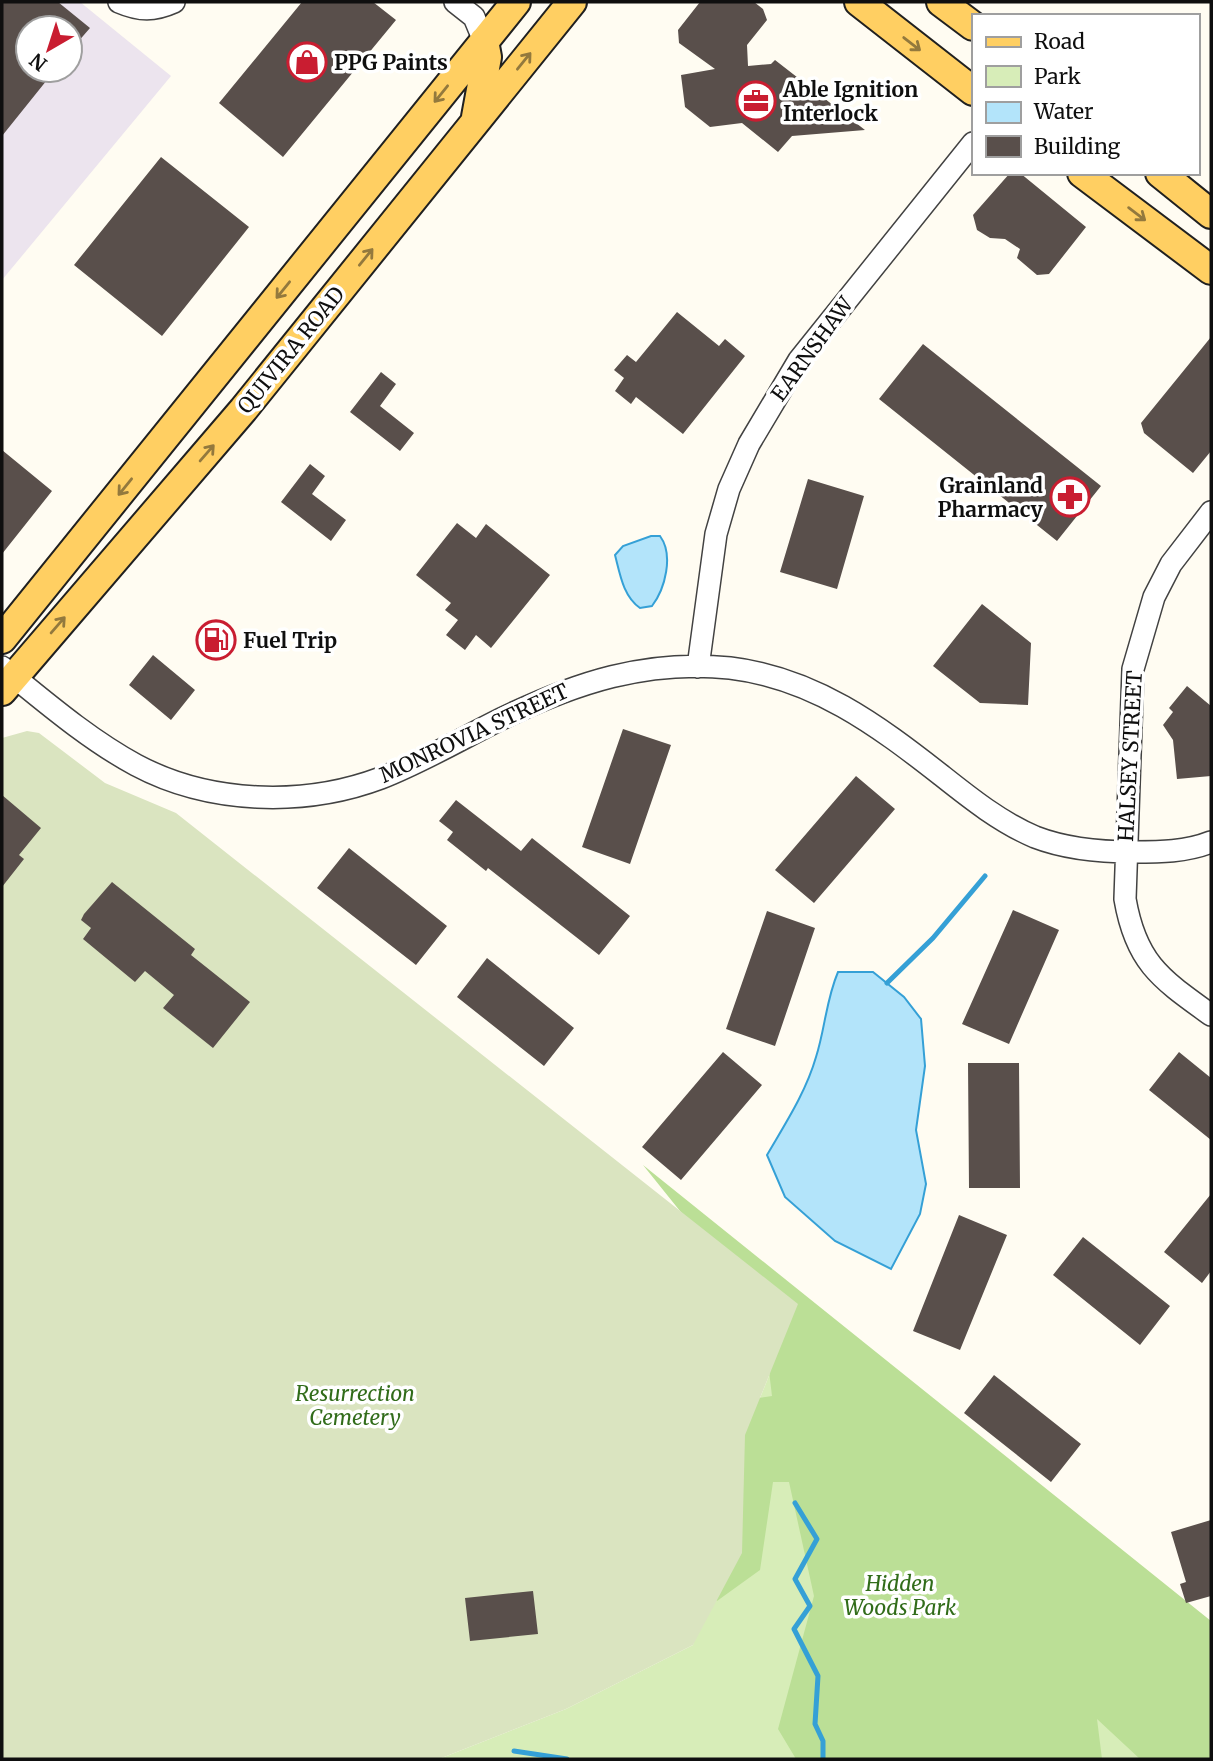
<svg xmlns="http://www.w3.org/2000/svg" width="1213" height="1761" font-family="Merriweather,serif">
  <rect width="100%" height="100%" fill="#fffcf2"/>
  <path fill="#ece4ee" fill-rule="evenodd" d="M 2,2 L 80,2 L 171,76 L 2,280 ZM 28,28 L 70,28 L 70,70 L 28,70 Z"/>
  <path fill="#d7edb8" d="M 798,1304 L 1211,1759 L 439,1759 L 566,1709 L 693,1645 L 745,1435 Z"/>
  <path fill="#bbdf96" d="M 643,1165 L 1211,1621 L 1211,1759 L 1140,1759 L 1097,1719 L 1102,1759 L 796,1759 L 778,1729 L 814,1596 L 789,1482 L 773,1482 L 760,1570 L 717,1601 L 679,1547 L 751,1399 L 772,1396 L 762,1313 Z"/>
  <path fill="#dae4c0" d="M 27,731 L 39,733 L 105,783 L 176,813 L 798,1304 L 745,1435 L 742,1553 L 693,1645 L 566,1709 L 439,1759 L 2,1759 L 2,738 Z"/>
  <path fill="#b3e4fa" stroke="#35a0d6" stroke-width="2" d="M 651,536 L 660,536 C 674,555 665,589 652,606 L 640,608 C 623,596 620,574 615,555 L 623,546 Z
    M 838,972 L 873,972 L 904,997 L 921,1019 L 925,1066 L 916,1130 L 926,1184 L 920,1214 L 891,1269 L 835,1241 L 785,1197 L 767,1155 C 785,1124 806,1092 816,1057 C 825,1029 826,1000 838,972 Z"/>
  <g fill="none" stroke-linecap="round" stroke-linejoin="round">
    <path stroke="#35a0d6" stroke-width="5" d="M 887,983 L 933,938 L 985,876
      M 795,1503 L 817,1539 L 795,1579 L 810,1606 L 794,1629 L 818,1676 L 815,1724 L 823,1741 L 823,1759
      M 514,1751 L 567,1759"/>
  </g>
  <path fill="#594f4b" d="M 2,2 L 58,2 L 90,28 L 70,51 L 70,28 L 28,28 L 28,70 L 55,70 L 2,136 Z
    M 302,2 L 373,2 L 396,20 L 283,157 L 219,103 Z
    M 700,2 L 754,2 L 763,9 L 767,20 L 747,45 L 748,66 L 771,64 L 775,60 L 865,130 L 792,136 L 778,152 L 742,123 L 710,127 L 685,107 L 681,75 L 715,69 L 679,43 L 678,30 Z
    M 161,157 L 249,227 L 162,336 L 74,265 Z
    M 1010,173 L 1020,173 L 1086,227 L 1049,274 L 1037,275 L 1017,258 L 1020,249 L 1005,239 L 990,238 L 977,230 L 973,215 Z
    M 677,312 L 719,346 L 725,339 L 745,356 L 683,434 L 636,397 L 631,404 L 615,391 L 624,378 L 614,370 L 627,355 L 636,362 Z
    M 1211,337 L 1211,451 L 1193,473 L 1144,433 L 1141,423 Z
    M 923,344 L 1101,486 L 1057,541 L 879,399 Z
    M 381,372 L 396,384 L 380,406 L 414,433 L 400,451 L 350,412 Z
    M 2,450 L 52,491 L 2,554 Z
    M 310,464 L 325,476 L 312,494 L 346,520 L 331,541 L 281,502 Z
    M 808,479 L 864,496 L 837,589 L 780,572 Z
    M 457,523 L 476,538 L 486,524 L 550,575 L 491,648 L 476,635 L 465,650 L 446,635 L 458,620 L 445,610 L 451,603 L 416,575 Z
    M 982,604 L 1031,643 L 1028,705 L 980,703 L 933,666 Z
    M 153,655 L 195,690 L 171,720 L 129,685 Z
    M 1187,686 L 1211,706 L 1211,776 L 1177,779 L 1173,740 L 1163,725 L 1173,712 L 1169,708 Z
    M 623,729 L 671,745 L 630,864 L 582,847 Z
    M 856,776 L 895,809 L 814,903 L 775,870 Z
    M 2,795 L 41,828 L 19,855 L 24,859 L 2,887 Z
    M 456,800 L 521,851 L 532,838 L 630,916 L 599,955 L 488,868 L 486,871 L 447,840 L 453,832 L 439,821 Z
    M 349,848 L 447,926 L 416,965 L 317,888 Z
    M 112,882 L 195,949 L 191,955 L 250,1002 L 213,1048 L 163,1008 L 174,995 L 145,971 L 135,982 L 83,939 L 91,928 L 81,920 L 84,914 Z
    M 1013,910 L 1059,930 L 1009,1044 L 962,1024 Z
    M 767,911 L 815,928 L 775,1046 L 726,1029 Z
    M 487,958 L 574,1028 L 544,1066 L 457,997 Z
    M 723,1052 L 762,1085 L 681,1180 L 642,1147 Z
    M 1179,1052 L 1211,1078 L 1211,1140 L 1149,1090 Z
    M 968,1063 L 1019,1063 L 1020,1188 L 969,1188 Z
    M 1211,1194 L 1211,1271 L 1202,1283 L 1164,1252 Z
    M 959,1215 L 1007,1235 L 960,1350 L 913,1331 Z
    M 1083,1237 L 1170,1306 L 1140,1345 L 1053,1275 Z
    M 994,1375 L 1081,1444 L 1051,1482 L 964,1413 Z
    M 1211,1520 L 1211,1596 L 1186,1603 L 1180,1584 L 1186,1582 L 1171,1532 Z
    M 533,1591 L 538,1634 L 470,1641 L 465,1598 Z"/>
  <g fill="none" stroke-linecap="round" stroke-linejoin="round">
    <g stroke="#424242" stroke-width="24">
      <path id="minor" d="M 119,2 C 140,11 154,11 174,2
        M 455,2 L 474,17 L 484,41
        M 1211,512 L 1171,564 L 1154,597 L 1133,669 L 1125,899 C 1136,963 1161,979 1211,1015
        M 2,667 C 44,701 88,739 136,765 C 209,804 304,807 381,778 C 422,762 461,739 501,719 C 575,683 647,659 730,668 C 814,678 877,725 941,775 C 970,798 1000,822 1035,837 C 1066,849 1099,852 1133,852 C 1160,852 1186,852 1211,842
        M 698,667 L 716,534 L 729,489 L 749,444 L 799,360 L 973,143"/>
    </g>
    <g stroke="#202020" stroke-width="32">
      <path id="major" d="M 859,2 L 973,91
        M 941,2 L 973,26
        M 476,117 L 487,57 L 484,41
        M 1082,173 L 1211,270
        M 1160,173 L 1211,214
        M 2,639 L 516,2
        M 2,691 L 243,410 L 572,2"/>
    </g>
    <use href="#minor" stroke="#fff" stroke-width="21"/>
    <use href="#major" stroke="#ffcf62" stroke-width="28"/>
  </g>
  <defs><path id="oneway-shaft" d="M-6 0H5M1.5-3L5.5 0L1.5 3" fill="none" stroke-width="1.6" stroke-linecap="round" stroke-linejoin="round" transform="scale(1.75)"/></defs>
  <g stroke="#93793d">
    <use href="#oneway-shaft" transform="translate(912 44) rotate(38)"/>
    <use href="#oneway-shaft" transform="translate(524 61) rotate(-51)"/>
    <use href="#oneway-shaft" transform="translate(441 94) rotate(129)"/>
    <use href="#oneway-shaft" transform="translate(1137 214) rotate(37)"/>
    <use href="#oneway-shaft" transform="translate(366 257) rotate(-51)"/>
    <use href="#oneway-shaft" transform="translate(283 290) rotate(129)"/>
    <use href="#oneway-shaft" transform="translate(207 453) rotate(-49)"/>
    <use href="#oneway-shaft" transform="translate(125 487) rotate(129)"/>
    <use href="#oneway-shaft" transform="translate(58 625) rotate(-49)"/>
  </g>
  <defs>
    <g id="shop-ring" transform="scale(2.0125)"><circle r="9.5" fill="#fff" stroke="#c91d31" stroke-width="1.5"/><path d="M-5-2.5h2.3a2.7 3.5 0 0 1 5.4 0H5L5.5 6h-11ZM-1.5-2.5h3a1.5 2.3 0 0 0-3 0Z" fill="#c91d31"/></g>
    <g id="office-ring" transform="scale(2.0125)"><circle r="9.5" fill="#fff" stroke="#c91d31" stroke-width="1.5"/><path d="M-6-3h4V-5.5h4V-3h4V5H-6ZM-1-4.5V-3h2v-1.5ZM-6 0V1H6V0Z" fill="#c91d31"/></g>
    <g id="pharmacy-ring" transform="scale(2.0125)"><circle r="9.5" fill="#fff" stroke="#c91d31" stroke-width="1.5"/><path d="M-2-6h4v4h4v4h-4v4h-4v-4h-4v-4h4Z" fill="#c91d31"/></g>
    <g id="fuel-ring" transform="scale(2.0125)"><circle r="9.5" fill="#fff" stroke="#c91d31" stroke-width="1.5"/><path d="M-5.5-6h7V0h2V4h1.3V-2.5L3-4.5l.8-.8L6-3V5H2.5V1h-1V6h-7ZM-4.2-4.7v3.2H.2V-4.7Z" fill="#c91d31"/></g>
  </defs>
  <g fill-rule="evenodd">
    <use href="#shop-ring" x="307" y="62"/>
    <use href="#office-ring" x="756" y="101"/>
    <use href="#pharmacy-ring" x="1070" y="497"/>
    <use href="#fuel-ring" x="216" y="640"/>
  </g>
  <g text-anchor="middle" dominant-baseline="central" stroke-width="7" stroke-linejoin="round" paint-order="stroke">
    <g font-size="21" font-weight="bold" fill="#0f0f0f" stroke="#fff" text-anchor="start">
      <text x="334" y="62">PPG Paints</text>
      <text x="783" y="89">Able Ignition<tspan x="783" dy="24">Interlock</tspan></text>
      <text x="1043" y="485" text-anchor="end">Grainland<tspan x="1043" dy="24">Pharmacy</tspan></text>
      <text x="243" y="640">Fuel Trip</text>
    </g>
    <g font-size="21" fill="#0f0f0f" stroke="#fff">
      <text transform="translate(812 349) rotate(-54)">EARNSHAW</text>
      <text transform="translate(291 350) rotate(-51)">QUIVIRA ROAD</text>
      <text transform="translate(474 733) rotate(-25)">MONROVIA STREET</text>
      <text transform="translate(1130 756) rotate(-87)">HALSEY STREET</text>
    </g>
    <g font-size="21" font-style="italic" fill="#316c1a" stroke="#fff">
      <text x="355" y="1393">Resurrection<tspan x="355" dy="24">Cemetery</tspan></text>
      <text x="900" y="1583">Hidden<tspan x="900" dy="24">Woods Park</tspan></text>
    </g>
  </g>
  <rect width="1213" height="1761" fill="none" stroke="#0f0f0f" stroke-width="7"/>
  <rect x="972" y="14" width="228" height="161" fill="#ffffff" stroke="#9f9f9f" stroke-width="2"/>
  <rect x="986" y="37" width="35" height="10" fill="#ffcf62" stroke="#9f9f9f" stroke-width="2"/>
  <text x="1034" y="49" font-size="21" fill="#0f0f0f">Road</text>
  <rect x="986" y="66" width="35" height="21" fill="#d7edb8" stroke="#9f9f9f" stroke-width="2"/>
  <text x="1034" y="84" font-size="21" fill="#0f0f0f">Park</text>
  <rect x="986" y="102" width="35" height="21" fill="#b3e4fa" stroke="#9f9f9f" stroke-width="2"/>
  <text x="1034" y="119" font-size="21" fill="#0f0f0f">Water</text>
  <rect x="986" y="136" width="35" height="21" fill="#594f4b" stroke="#9f9f9f" stroke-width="2"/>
  <text x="1034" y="154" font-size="21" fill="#0f0f0f">Building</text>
  <g transform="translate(49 49) rotate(219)"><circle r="33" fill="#ffffff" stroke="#9f9f9f" stroke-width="2"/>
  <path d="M0-5L12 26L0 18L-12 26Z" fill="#c91d31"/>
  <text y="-10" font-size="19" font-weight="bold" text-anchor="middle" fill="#0f0f0f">N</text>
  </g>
</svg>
